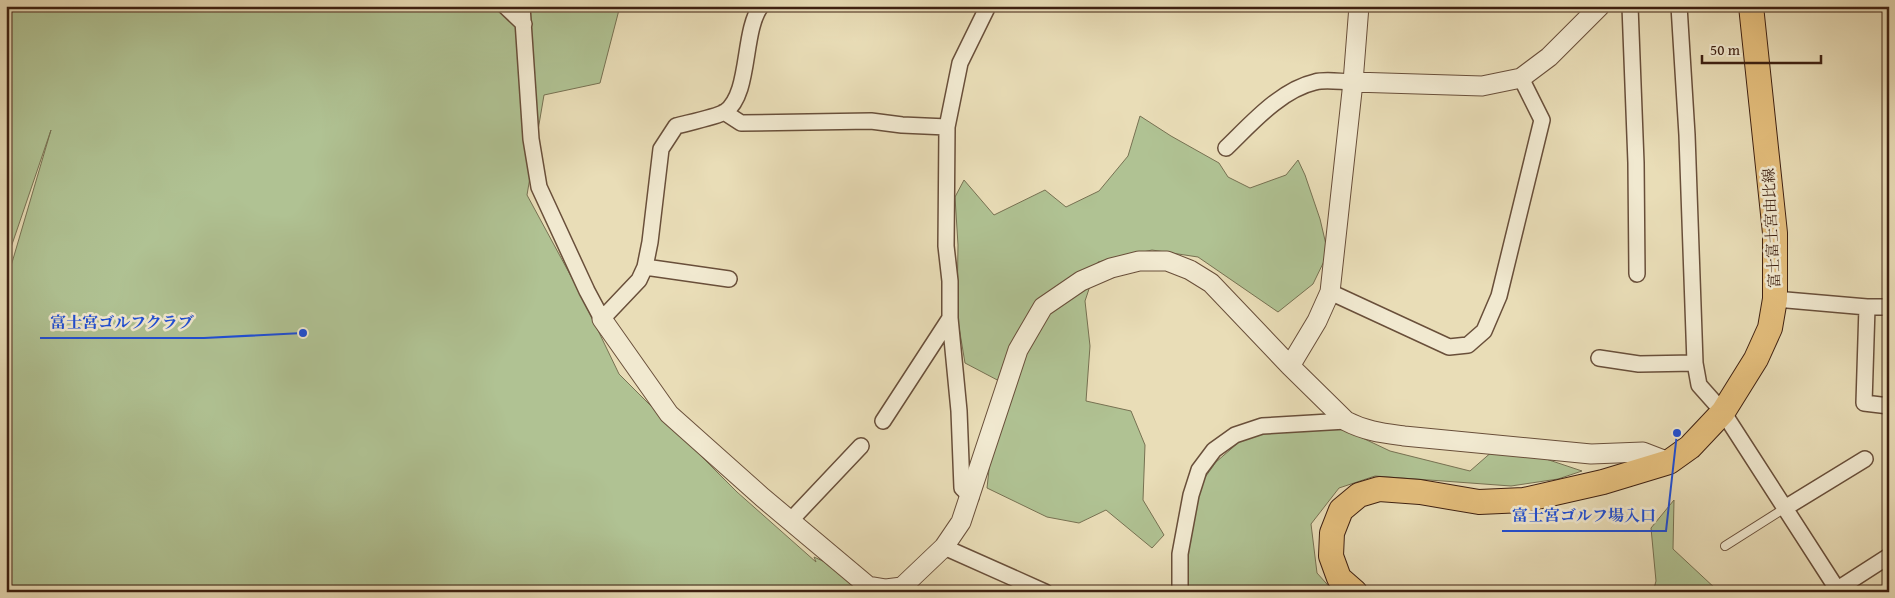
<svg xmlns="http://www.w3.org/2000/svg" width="1895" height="598" font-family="'Gentium Book Plus','Noto Serif JP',serif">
  <rect width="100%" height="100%" fill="#e9ddb7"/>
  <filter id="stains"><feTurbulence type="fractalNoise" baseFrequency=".004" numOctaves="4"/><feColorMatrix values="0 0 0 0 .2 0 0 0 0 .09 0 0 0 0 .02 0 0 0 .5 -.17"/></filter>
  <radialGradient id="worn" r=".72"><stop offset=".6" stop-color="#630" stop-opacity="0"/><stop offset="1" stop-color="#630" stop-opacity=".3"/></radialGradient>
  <path fill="#b0c293" stroke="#777152" d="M 6,6 L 620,6 L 600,83 L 544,95 L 527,195 L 579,291 L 619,374 L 737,492 L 816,562 L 814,557 L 891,592 L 6,592 L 6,283 L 51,130 L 6,262 Z
    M 1140,116 L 1171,136 L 1219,163 L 1228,177 L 1250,188 L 1286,175 L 1298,160 L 1305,175 L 1320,219 L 1328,253 L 1313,284 L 1278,312 L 1198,257 L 1152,250 L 1098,262 L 1085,301 L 1090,346 L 1086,401 L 1131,411 L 1145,445 L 1143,500 L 1164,535 L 1152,548 L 1106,510 L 1079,523 L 1047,517 L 987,488 L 991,451 L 1003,383 L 965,363 L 957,315 L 958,245 L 955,197 L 964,180 L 994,215 L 1045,190 L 1066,207 L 1099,191 L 1128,156 Z
    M 1335,425 L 1390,451 L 1470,471 L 1494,450 L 1540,457 L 1582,471 L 1558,479 L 1511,486 L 1375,476 L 1339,488 L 1311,524 L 1317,573 L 1334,592 L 1183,592 L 1196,490 L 1216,462 L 1246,436 L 1286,427 Z
    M 1674,500 L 1673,549 L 1717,590 L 1722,592 L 1653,592 L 1656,581 L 1651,528 Z"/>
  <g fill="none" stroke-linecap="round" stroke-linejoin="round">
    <g stroke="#694f3a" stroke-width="10">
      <path id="service" d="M 1725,546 L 1785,508"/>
    </g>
    <g stroke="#694f3a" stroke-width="18">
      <path id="minor" d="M 505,6 L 524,24
        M 522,6 L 531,139 L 539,187 L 587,291 L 602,319 L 639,280 L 645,267 L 650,242 L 661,149 L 676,126 C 687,123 716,117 725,112 C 751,94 742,31 761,6
        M 1630,6 L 1636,163 L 1637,274
        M 1679,6 L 1687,135 L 1695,363 L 1699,385 L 1723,412 L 1839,592
        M 724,112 L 741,123 L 871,121 L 902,125 L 947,127
        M 1226,148 C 1250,125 1280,90 1315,82 C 1326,79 1341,82 1353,82
        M 645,267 L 729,279
        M 1330,292 L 1449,347 L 1468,345 L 1484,331 L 1499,296 L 1542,120 L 1521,78
        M 1775,299 L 1867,307 L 1889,307
        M 1867,307 L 1864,403 L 1889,406
        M 950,318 L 950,281 L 946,246 L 947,127 L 960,63 L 988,6
        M 1599,358 L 1639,364 L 1695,363
        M 883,421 L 950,318 L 959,411 L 962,488 L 971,497
        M 1785,508 L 1865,459
        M 791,520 L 861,446
        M 944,547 L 1045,592
        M 1180,592 L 1180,554 L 1191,495 L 1199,470 L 1214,450 L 1235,435 L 1262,426 L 1346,421
        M 1833,592 L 1889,556"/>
    </g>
    <g stroke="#694f3a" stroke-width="21">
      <path id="tertiary" d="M 1353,82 L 1482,86 L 1521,78 L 1549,57 L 1600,6
        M 602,319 L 669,414 L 762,497 L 868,586 L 886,589 L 902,587 L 944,547 L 961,522 L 1018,350 L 1043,307 L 1081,281 L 1111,268 L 1139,261 L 1167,261 L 1190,270 L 1211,283 L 1290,366 L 1346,421 C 1365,431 1383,433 1404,436 L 1591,454 L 1643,452 L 1669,462
        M 1290,366 L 1317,321 L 1330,292 L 1353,82 L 1359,6"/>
    </g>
    <g stroke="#3e2011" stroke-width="26">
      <path id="primary" d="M 1355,592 L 1339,578 L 1331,556 L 1332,533 L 1341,510 L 1359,495 L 1379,489 L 1420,492 L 1479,502 L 1524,500 L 1603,482 L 1669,462 L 1690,447 L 1723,412 L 1756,359 L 1770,328 L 1775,299 L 1775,233 L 1751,6"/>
    </g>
    <use href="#service" stroke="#f1e9d0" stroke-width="8"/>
    <use href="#minor" stroke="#f1e9d0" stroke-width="15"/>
    <use href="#tertiary" stroke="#f1e9d0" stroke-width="19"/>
    <use href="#primary" stroke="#e4be7c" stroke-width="24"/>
  </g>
  <g text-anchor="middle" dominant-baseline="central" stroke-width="5" stroke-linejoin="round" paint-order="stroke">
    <g font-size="15" fill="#3e2011" stroke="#f1e9d0">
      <text transform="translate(1771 228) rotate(-93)">富士富士宮由比線</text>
    </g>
  </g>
  <path fill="none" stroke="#1d4ed8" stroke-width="2" d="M303 333L204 338H40M1677 433L1666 531H1502"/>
  <g fill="#1d4ed8" stroke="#f1e9d0" stroke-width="2">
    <circle cx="303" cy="333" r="5"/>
    <circle cx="1677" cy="433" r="5"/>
  </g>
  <g font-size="16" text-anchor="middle" font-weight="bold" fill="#1d4ed8" stroke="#f1e9d0" stroke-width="5" stroke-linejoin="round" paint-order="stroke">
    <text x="122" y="328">富士宮ゴルフクラブ</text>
    <text x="1584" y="521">富士宮ゴルフ場入口</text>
  </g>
  <rect width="1895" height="598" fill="none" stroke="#e9ddb7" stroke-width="25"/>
  <rect x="8" y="8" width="1880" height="583" fill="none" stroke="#3e2011" stroke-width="2.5"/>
  <rect x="12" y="12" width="1870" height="573" fill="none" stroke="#3e2011"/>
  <path d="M1702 55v8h119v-8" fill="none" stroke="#3e2011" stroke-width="2.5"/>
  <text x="1710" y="55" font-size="15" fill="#3e2011" stroke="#f1e9d0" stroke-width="4" paint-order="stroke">50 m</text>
  <rect width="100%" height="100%" filter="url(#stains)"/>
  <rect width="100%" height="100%" fill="url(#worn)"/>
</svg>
